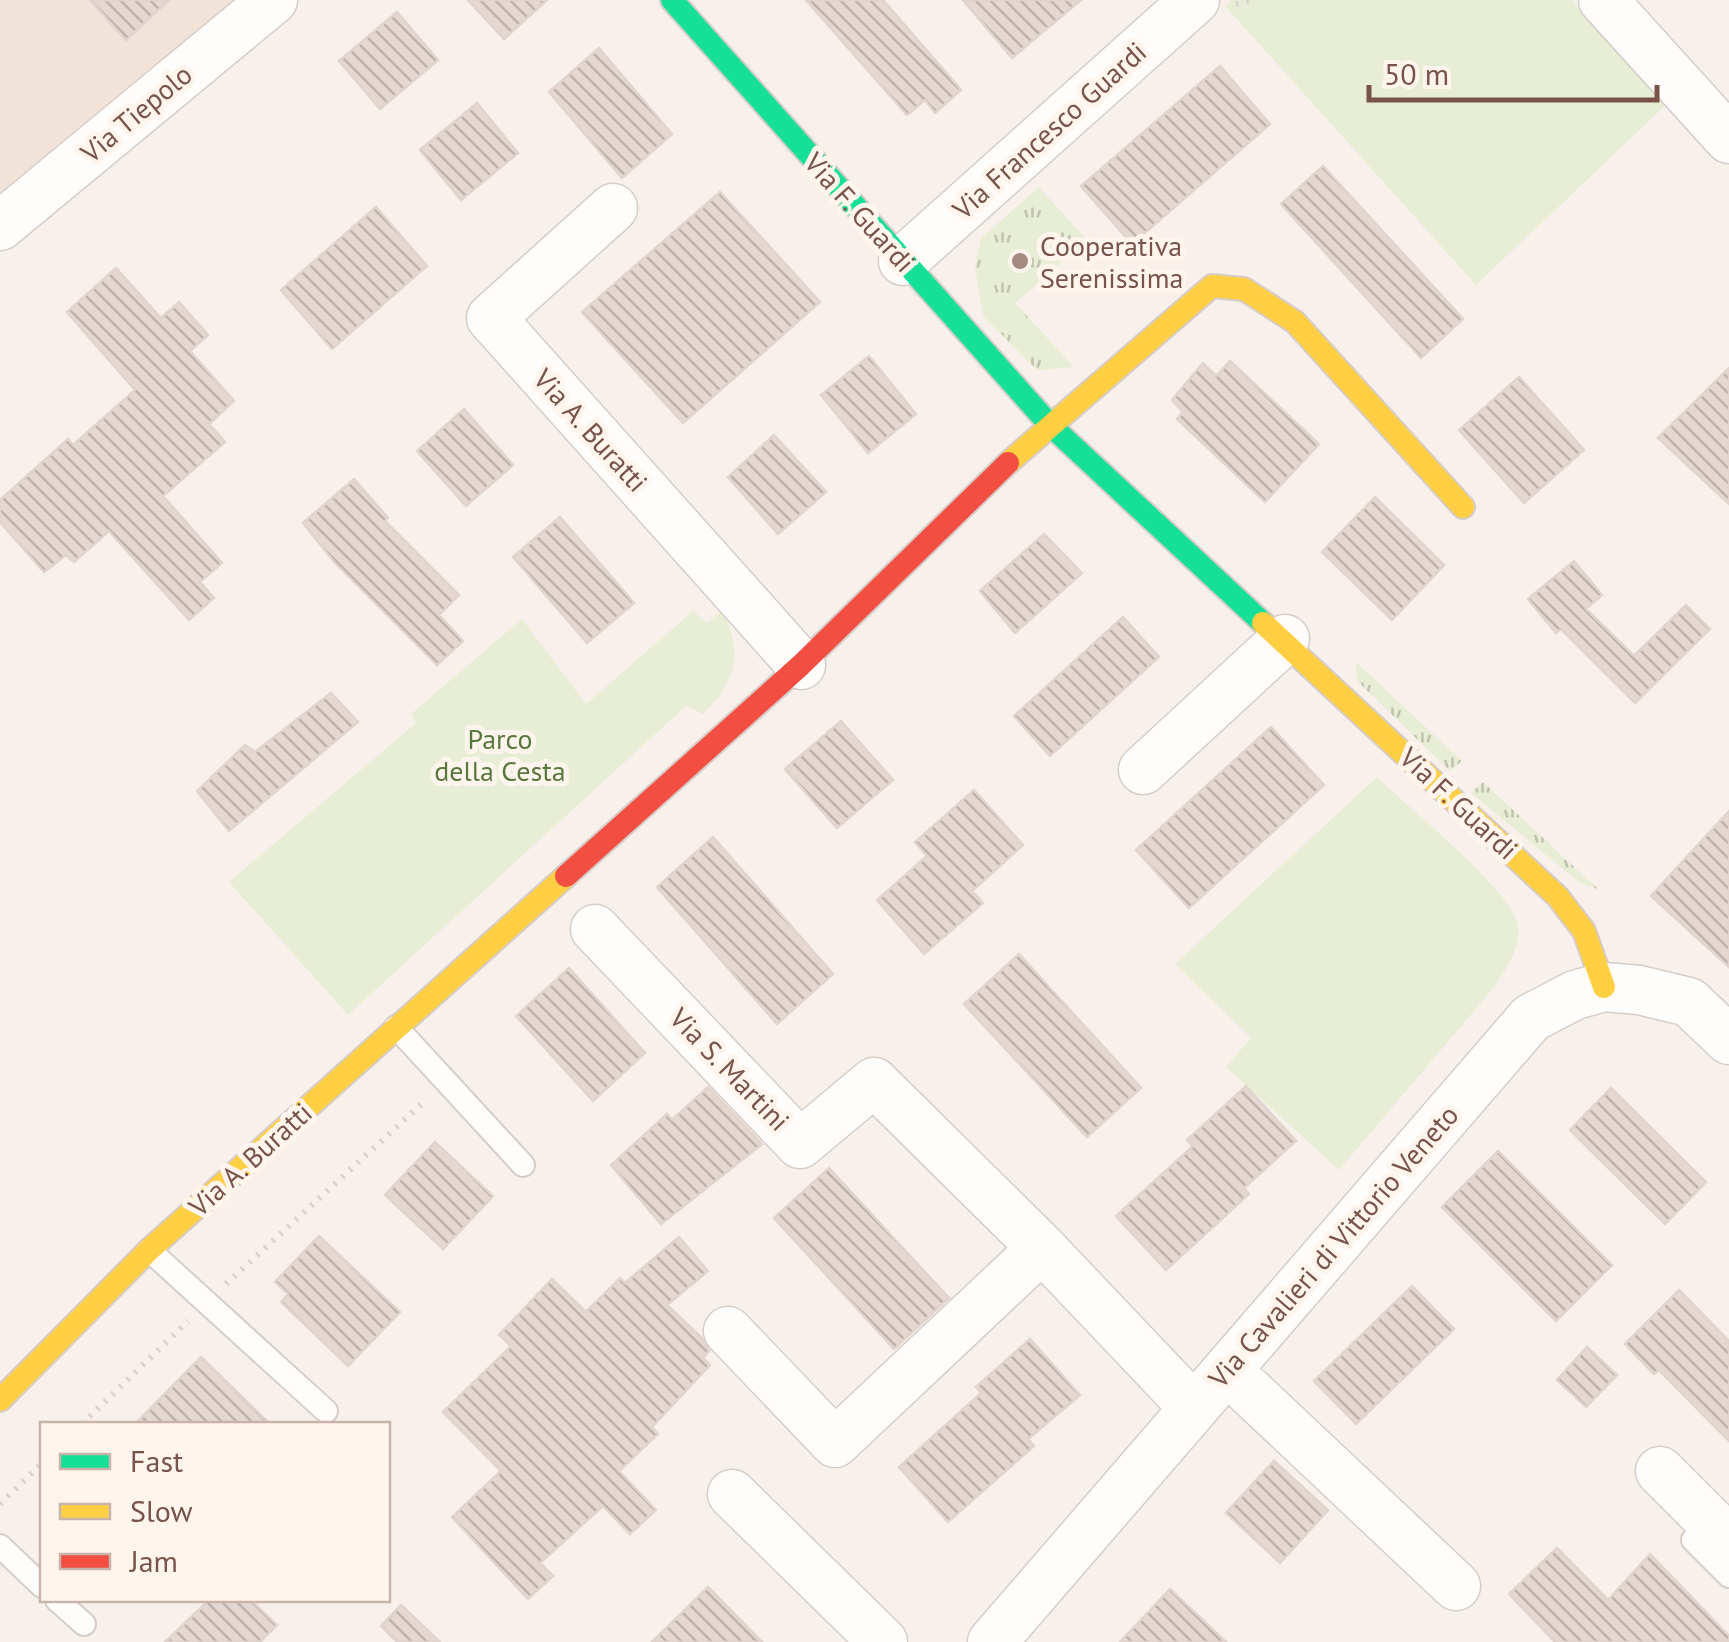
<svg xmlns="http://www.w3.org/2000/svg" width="1729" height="1642" font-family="'PT Sans',sans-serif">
  <defs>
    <pattern id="grass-tufts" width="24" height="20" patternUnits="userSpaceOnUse" patternTransform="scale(2.5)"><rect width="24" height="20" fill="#e7eed5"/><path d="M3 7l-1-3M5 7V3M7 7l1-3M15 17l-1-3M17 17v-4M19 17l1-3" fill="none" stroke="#c0c3af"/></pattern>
    <pattern id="building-back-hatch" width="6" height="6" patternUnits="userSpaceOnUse" patternTransform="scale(2.5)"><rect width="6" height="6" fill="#e5d8d2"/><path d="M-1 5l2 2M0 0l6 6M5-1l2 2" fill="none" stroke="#beb2ac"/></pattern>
  </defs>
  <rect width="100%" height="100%" fill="#f8f1eb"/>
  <path fill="#f1e3d8" d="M 0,0 L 253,0 L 0,212 Z"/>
  <path fill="url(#grass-tufts)" d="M 1039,187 L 1087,240 L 1015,303 L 1074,367 L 1037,370 L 983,316 L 975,266 L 981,238 Z
    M 1356,662 L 1462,761 L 1450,771 L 1357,681 Z
    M 1483,782 L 1598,889 L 1580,883 L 1471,793 Z"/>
  <path fill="#e7eed5" d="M 1231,0 L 1572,0 L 1666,105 L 1476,285 L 1225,6 Z
    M 693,611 L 707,623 L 722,611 C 744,652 736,682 703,714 L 686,706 L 348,1015 L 229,882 L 416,723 L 411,714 L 522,619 L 586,704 Z
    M 1377,777 C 1406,805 1507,888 1517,921 C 1524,945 1504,973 1491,991 L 1339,1170 L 1226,1067 L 1251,1038 L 1175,964 Z"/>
  <path fill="url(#building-back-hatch)" stroke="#e1d3cd" stroke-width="2.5" d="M 90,0 L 169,0 L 126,40 Z
    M 468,0 L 547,0 L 504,39 Z
    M 806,0 L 883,0 L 961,90 L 935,113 L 925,100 L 907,115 Z
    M 963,0 L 1081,0 L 1012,58 Z
    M 397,12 L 438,60 L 380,109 L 339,61 Z
    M 599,48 L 672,134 L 622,178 L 549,92 Z
    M 1220,66 L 1270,124 L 1132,244 L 1081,186 Z
    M 477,103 L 518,153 L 461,200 L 420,150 Z
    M 1323,166 L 1463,319 L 1421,358 L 1281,204 Z
    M 720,192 L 820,302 L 683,423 L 582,312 Z
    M 376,207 L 427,266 L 332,349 L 281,290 Z
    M 116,268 L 161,318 L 179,302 L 208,335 L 190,351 L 234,401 L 209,424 L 225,442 L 163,496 L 222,563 L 200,582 L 214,598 L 189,620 L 109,531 L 74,562 L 66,555 L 44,572 L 0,522 L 0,500 L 68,439 L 73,445 L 135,390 L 67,312 Z
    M 869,356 L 916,414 L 868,453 L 821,395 Z
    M 1230,361 L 1319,444 L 1265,502 L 1177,419 L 1183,412 L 1172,400 L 1203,363 L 1216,376 Z
    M 1729,368 L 1729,504 L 1658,438 Z
    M 1519,377 L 1584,450 L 1524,503 L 1459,430 Z
    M 464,409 L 513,465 L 466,506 L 417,451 Z
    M 774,435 L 826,492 L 778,534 L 728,477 Z
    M 354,479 L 388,518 L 385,521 L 459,595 L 439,615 L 463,641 L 437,665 L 335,563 L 303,523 Z
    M 1375,497 L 1444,565 L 1392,620 L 1322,552 Z
    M 560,517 L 634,603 L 587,643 L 513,557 Z
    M 1044,534 L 1082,573 L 1015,633 L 980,591 Z
    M 1574,561 L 1602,595 L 1586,609 L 1634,656 L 1686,605 L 1710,629 L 1635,703 L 1561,629 L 1556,633 L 1528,599 Z
    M 1123,617 L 1159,657 L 1050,756 L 1014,716 Z
    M 331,693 L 358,722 L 229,831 L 197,791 L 245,745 L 255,752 Z
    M 841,721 L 893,780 L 837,828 L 785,769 Z
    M 1271,727 L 1324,785 L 1189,908 L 1136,850 Z
    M 974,790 L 1023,845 L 972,891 L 983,903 L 924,954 L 877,900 L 927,856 L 915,842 Z
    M 1729,811 L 1729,967 L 1651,896 Z
    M 713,837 L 833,974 L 777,1024 L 657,887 Z
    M 1019,954 L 1141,1088 L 1087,1137 L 964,1004 Z
    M 569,968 L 645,1053 L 593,1101 L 516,1016 Z
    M 1246,1086 L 1296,1141 L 1244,1188 L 1249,1194 L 1166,1270 L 1116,1216 L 1193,1146 L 1187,1140 Z
    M 708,1087 L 762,1144 L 661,1224 L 611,1165 L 667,1114 L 672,1120 Z
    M 1611,1088 L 1706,1182 L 1665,1224 L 1570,1130 Z
    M 435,1142 L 493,1196 L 443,1249 L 385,1195 Z
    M 1498,1151 L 1612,1265 L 1556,1321 L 1442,1207 Z
    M 829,1168 L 949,1298 L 894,1349 L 774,1218 Z
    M 319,1236 L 400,1312 L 348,1366 L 281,1302 L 288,1294 L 275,1282 Z
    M 679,1237 L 708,1271 L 667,1305 L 701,1337 L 709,1351 L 703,1358 L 710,1365 L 652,1427 L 658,1434 L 619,1471 L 656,1510 L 630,1534 L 603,1506 L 540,1563 L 553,1576 L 528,1599 L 452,1517 L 501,1471 L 443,1412 L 511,1346 L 499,1335 L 552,1279 L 586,1312 L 620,1278 L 625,1283 Z
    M 1412,1286 L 1454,1329 L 1356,1424 L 1314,1381 Z
    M 1679,1290 L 1729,1341 L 1729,1441 L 1659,1370 L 1654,1374 L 1625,1344 Z
    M 1030,1339 L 1080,1395 L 1028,1439 L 1034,1446 L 948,1522 L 899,1467 L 981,1393 L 976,1387 Z
    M 1587,1347 L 1617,1375 L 1586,1407 L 1557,1380 Z
    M 201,1357 L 270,1424 L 135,1424 Z
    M 1274,1461 L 1328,1510 L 1280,1563 L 1226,1513 Z
    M 1557,1548 L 1608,1600 L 1650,1554 L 1729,1636 L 1729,1642 L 1555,1642 L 1509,1594 Z
    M 708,1587 L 762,1642 L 652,1642 Z
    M 1170,1589 L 1226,1642 L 1120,1642 Z
    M 209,1600 L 251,1600 L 277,1625 L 260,1642 L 165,1642 Z
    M 401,1605 L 440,1642 L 397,1642 L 381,1626 Z"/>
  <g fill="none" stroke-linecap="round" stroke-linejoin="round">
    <g stroke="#d6cdc8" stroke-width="26">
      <path id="lane" d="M 396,1027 L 523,1165
        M 149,1250 L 326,1411
        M 1693,1540 L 1729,1576
        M 0,1546 L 42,1586
        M 57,1600 L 84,1624"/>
    </g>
    <g stroke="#d6cdc8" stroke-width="51">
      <path id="street" d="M 1603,0 L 1729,139
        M 613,208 L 491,318 L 801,665
        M 0,226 L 273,0
        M 903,261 L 1195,0
        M 1143,770 L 1285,639
        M 595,929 L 800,1144 L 874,1082 L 1042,1248 L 1193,1407
        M 728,1331 L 835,1443 L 1042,1248
        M 1248,1390 L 1456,1586
        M 1660,1471 L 1729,1540
        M 732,1494 L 883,1642
        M 992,1642 L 1531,1018 L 1575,995 L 1604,987 L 1639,990 L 1689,1002 L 1729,1040"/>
    </g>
    <g stroke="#d7ccc8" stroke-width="26">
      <path id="fast" d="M 672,0 L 1049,424 L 1263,623"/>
    </g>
    <g stroke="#d7ccc8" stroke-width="26">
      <path id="slow" d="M 1008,463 L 1212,286 L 1244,289 L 1295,322 L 1463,507
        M 1263,623 L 1558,897 L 1584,931 L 1604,987
        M 0,1400 L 149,1250 L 566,876"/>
    </g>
    <g stroke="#d7ccc8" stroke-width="26">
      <path id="jam" d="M 566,876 L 801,665 L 1008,463"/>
    </g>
    <path stroke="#dbd1cd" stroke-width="6" stroke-dasharray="2.5 8" stroke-linecap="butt" d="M 1236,4 L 1252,0
      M 226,1284 L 427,1099
      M 82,1424 L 188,1321
      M 0,1504 L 42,1463"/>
    <use href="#lane" stroke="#fefdfc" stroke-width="22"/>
    <use href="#street" stroke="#fefdfc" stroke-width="48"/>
    <use href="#fast" stroke="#16e098" stroke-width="22"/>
    <use href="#slow" stroke="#ffcf43" stroke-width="22"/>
    <use href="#jam" stroke="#f24e42" stroke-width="22"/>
  </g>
  <circle fill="#a58a82" stroke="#fff5ed" stroke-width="4" cx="1020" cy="261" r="10"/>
  <g text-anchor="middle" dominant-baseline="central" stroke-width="10" stroke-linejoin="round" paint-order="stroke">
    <g font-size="28" fill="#785349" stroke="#fff5ed">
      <text transform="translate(136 113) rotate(-40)">Via Tiepolo</text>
      <text transform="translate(1049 130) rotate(-42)">Via Francesco Guardi</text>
      <text transform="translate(860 212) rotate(48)">Via F. Guardi</text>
      <text transform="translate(591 430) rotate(48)">Via A. Buratti</text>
      <text transform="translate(1459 803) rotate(43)">Via F. Guardi</text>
      <text transform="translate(730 1069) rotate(46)">Via S. Martini</text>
      <text transform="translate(250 1159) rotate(-42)">Via A. Buratti</text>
      <text transform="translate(1333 1246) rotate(-49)">Via Cavalieri di Vittorio Veneto</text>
    </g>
    <g font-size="28" fill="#785349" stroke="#fff5ed" text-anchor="start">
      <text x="1040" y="245">Cooperativa<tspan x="1040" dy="32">Serenissima</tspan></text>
    </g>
    <g font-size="28" fill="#57783e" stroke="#fff5ed">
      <text x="500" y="738">Parco<tspan x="500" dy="32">della Cesta</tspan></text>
    </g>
  </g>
  <rect x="40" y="1422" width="350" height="180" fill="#fff5ed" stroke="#c9b4ab" stroke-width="2.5"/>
  <rect x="60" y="1454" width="50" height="15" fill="#16e098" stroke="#c9b4ab" stroke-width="2.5"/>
  <text x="130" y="1472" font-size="30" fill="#785349">Fast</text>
  <rect x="60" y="1504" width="50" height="15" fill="#ffcf43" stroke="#c9b4ab" stroke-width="2.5"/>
  <text x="130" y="1522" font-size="30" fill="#785349">Slow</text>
  <rect x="60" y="1554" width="50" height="15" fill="#f24e42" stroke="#c9b4ab" stroke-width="2.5"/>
  <text x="130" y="1572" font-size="30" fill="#785349">Jam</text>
  <path d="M1369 85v15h288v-15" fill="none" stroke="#785349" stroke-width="5"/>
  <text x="1384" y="85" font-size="30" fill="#785349" stroke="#fff5ed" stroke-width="8" paint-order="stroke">50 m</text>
</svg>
